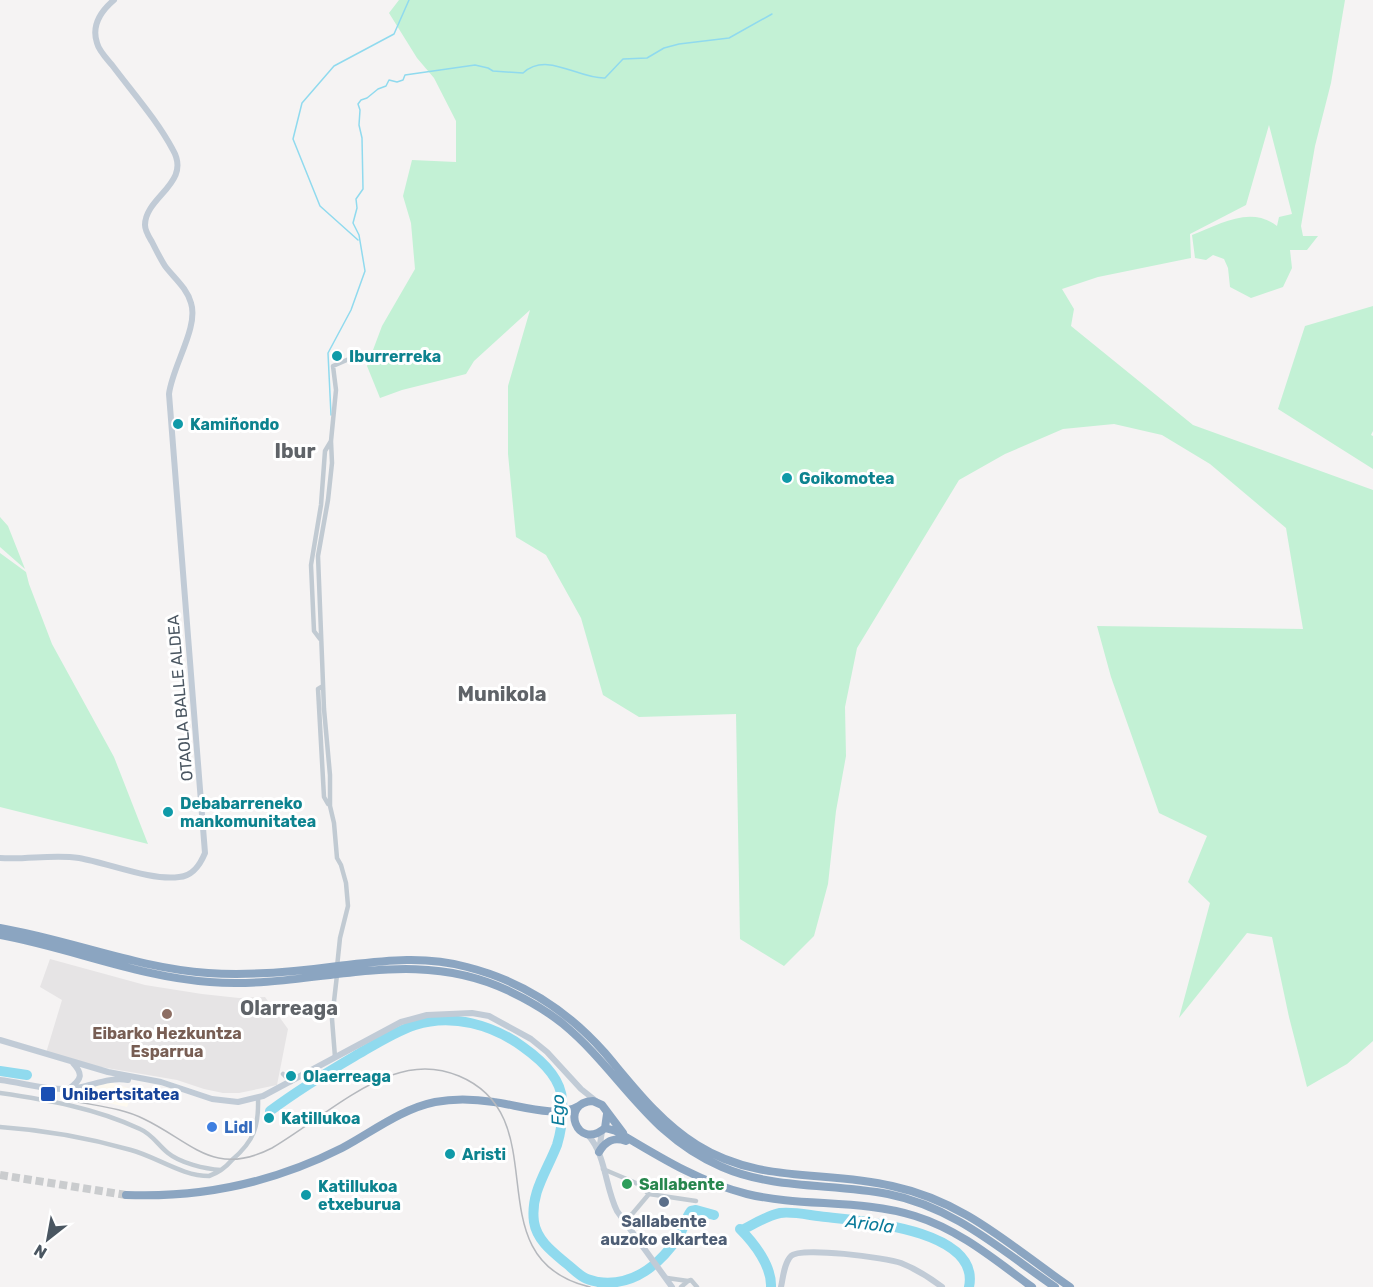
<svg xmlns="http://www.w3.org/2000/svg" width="1373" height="1287" font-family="Rubik,sans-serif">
  <rect width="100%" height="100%" fill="#f5f3f3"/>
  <path fill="#fdf9ef" d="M 110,1082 L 134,1090 L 127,1107 L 77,1096 L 76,1090 Z"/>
  <path fill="#e6e4e5" d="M 50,959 L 145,985 L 202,994 L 239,998 L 265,997 L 288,1029 L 277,1085 L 239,1093 L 223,1093 L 204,1089 L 177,1080 L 95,1066 L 46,1053 L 62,1000 L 40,987 Z"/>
  <path fill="#c3f1d5" d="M 399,0 L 1345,0 L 1331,83 L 1315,146 L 1301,226 L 1303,236 L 1318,236 L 1307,250 L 1290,250 L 1292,268 L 1283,287 L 1251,298 L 1230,287 L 1228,268 L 1224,259 L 1213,255 L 1206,260 L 1195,258 L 1192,235 C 1219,225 1250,205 1277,226 L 1279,217 L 1292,214 L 1269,125 L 1246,205 L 1190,234 L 1191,258 L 1098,277 L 1062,289 L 1074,309 L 1071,326 L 1193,425 L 1373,490 L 1373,1041 L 1347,1064 L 1307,1087 L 1289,1017 L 1272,937 L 1247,933 L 1179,1018 L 1210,903 L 1188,882 L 1207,836 L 1159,813 L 1111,677 L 1097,626 L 1303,629 L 1286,528 L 1210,464 L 1162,435 L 1114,424 L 1063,429 L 1005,454 L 959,480 L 857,648 L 845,707 L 846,756 L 836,811 L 828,884 L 814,936 L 784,966 L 740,939 L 736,714 L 639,717 L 603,695 L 581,618 L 546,555 L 516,537 L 508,454 L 508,386 L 530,310 L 474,361 L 466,374 L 402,390 L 380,398 L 367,366 L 382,326 L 415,269 L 411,223 L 403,196 L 412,160 L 456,162 L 456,121 L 434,78 L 417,58 L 389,13 Z
    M 1373,306 L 1373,431 L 1371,435 L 1373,436 L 1373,469 L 1278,409 L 1305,326 Z
    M 0,517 L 8,526 L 25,569 L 0,547 Z
    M 0,553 L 26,572 L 29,584 L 52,644 L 114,757 L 148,844 L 0,807 Z"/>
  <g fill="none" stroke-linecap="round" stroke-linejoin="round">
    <path stroke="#90daee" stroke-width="1.5" d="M 358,240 L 320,206 L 293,139 L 302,103 L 334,66 L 394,34 L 409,0
      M 331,415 L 328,353 L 351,310 L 365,271 L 359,235 L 353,223 L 357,208 L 356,199 L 363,189 L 362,138 L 359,125 L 360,110 L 358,104 L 361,100 L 367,98 L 378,89 L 386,86 L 389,80 L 397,82 L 403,80 L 405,75 L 475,65 L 488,68 L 493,71 L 523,73 C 547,51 578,79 605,78 L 623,59 L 647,58 L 664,48 L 679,44 L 729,38 L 772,14"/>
    <path stroke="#90daee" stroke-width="10" d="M 0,1071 L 27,1075
      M 270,1111 C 297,1091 326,1073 355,1056 C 374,1045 394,1032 415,1025 C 452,1013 493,1025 523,1047 C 540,1059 561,1077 562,1100 C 563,1114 561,1132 557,1145 C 547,1171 530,1193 534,1222 C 537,1241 554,1253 567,1264 C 573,1269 579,1275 585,1278 C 589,1280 594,1281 598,1282 C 634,1287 661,1263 679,1236 C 684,1228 685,1219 691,1211 L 696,1210 L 714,1215
      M 740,1229 C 754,1243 772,1266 771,1287
      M 742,1230 C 754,1224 766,1216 780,1213 C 794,1211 812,1216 826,1217 C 863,1221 981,1230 969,1287"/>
    <path stroke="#caccce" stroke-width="8" stroke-dasharray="8 4" stroke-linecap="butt" d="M 0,1175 L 126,1195"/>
    <path stroke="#c1cad2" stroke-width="4.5" d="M 320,639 L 314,631 L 311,565 L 321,505 L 325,451 L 331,441
      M 323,686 L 318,689 L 324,797 L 328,804
      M 337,967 L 340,938 L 348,906 L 346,883 L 341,865 L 337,858 L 334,823 L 330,806 L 330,775 L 324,709 L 318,556 L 328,500 L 332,463 L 331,441 L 336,390 L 333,366 L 349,359
      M 335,1057 L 332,1019 L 337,975
      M 283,1074 L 291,1082
      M 0,1093 C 48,1100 95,1108 140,1129 C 152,1134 158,1145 168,1153 C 180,1163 205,1169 221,1170
      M 0,1127 C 44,1130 89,1138 131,1150 C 157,1157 182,1176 209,1176 C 218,1173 226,1167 232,1160 C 254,1141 259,1127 258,1098
      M 603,1169 L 636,1183 L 649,1194 L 696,1201
      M 623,1221 L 633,1213 L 649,1194
      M 667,1278 L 688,1281
      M 681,1287 L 688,1281 L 691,1280 L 697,1287"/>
    <path stroke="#c1cbd6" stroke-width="6" d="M 0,858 C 26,860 53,854 79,858 C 108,863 151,881 179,877 C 193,876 200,865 205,853 L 169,394 C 172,367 199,327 191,303 C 187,288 174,278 165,266 C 160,258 156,250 152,242 C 149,237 145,231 145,225 C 145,197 192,183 173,150 C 157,120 133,93 112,65 C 107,59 99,51 97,43 C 91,25 101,11 114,0
      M 0,1040 L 108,1072 L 161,1082 L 212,1099 L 238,1102 L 263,1096 L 401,1022 L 427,1015 L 472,1013 L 489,1016 L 531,1039 L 547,1052 L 581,1089 L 596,1101
      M 0,1080 C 25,1083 51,1092 76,1088 C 94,1085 109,1077 128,1080
      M 70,1088 C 82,1079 83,1074 73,1063
      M 588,1135 C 606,1155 605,1187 617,1211 L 672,1287
      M 599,1151 L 602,1131
      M 781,1287 C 783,1278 784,1263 791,1256 C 800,1246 887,1258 901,1263 C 916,1269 929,1277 942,1287"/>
    <path stroke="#8ba5c1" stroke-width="8" d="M 0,928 C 70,940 137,968 208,973 C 251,976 294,972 338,966 C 382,961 423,955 467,967 C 522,981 568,1011 605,1053 C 633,1086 659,1121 697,1145 C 759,1184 825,1170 892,1186 C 966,1202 1010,1246 1070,1287
      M 0,935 C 71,948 138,977 210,982 C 314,990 409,943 509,991 C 528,1000 547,1011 563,1024 C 621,1072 648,1136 722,1167 C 775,1190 833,1183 888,1194 C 954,1207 1001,1250 1055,1287
      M 607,1114 L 605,1128 C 577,1152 559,1102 593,1101 L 602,1105 L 623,1133
      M 605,1128 L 616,1131 C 658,1156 699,1182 747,1194 C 802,1207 861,1199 915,1216 C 960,1230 995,1260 1032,1287
      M 599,1152 C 606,1140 614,1137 626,1141
      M 126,1195 C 201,1198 275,1182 342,1148 C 372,1132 401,1109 435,1102 C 455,1098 475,1099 494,1102 C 518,1105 558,1119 579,1106"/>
    <path stroke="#b5b8bd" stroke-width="1.5" d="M 73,1101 C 97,1106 122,1108 144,1119 C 192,1142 214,1178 272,1148 C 311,1125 350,1090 392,1075 C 414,1067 438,1067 459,1076 C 560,1118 471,1259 590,1287"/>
  </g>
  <g fill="#0f9aa8" stroke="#fff" stroke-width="2">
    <circle cx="337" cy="356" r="6"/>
    <circle cx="178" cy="424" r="6"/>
    <circle cx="787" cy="478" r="6"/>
    <circle cx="168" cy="812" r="6"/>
    <circle cx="291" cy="1076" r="6"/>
    <circle cx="269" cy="1118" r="6"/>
    <circle cx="450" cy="1154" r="6"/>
    <circle cx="306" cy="1195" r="6"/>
  </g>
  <circle fill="#8d6e63" stroke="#fff" stroke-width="2" cx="167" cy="1014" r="6"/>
  <rect fill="#1a4fb4" stroke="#fff" stroke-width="2" x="40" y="1086" width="16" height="16" rx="3"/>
  <circle fill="#3f7fe0" stroke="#fff" stroke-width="2" cx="212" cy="1127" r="6"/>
  <circle fill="#2e9e5b" stroke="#fff" stroke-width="2" cx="627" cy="1184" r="6"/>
  <circle fill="#5c6f8a" stroke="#fff" stroke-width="2" cx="664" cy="1202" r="6"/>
  <g text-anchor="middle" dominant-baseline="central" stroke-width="6" stroke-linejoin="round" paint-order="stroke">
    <g font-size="16" font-weight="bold" fill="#0d838f" stroke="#fff" text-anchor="start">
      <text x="349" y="356">Iburrerreka</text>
      <text x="190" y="424">Kamiñondo</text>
      <text x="799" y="478">Goikomotea</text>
      <text x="180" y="803">Debabarreneko<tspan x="180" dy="18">mankomunitatea</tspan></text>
      <text x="303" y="1076">Olaerreaga</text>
      <text x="281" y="1118">Katillukoa</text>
      <text x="462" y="1154">Aristi</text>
      <text x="318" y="1186">Katillukoa<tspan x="318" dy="18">etxeburua</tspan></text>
    </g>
    <g font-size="16" fill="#4a5661" stroke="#fff">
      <text transform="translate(180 698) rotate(-95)">OTAOLA BALLE ALDEA</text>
    </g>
    <g font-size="16" font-weight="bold" fill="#785e54" stroke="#fff">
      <text x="167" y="1033">Eibarko Hezkuntza<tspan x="167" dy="18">Esparrua</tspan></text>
    </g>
    <g font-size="16" font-weight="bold" fill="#164399" stroke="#fff" text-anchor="start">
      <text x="62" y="1094">Unibertsitatea</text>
    </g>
    <g font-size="16" font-weight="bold" fill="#366cbe" stroke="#fff" text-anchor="start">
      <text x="224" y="1127">Lidl</text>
    </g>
    <g font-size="16" font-weight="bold" fill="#27864d" stroke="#fff" text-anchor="start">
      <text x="639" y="1184">Sallabente</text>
    </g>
    <g font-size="16" font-weight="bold" fill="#4e5e75" stroke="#fff">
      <text x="664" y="1221">Sallabente<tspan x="664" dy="18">auzoko elkartea</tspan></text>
    </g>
    <g font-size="18" font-style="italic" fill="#0c7c9b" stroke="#fff">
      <text transform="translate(558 1110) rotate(-91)">Ego</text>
      <text transform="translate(870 1224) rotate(7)">Ariola</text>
    </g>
    <g font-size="20" font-weight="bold" fill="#5f6368" stroke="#fff">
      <text x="295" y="451">Ibur</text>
      <text x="502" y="694">Munikola</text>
      <text x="289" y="1008">Olarreaga</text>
    </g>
  </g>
  <g transform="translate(48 1239) rotate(211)" stroke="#ffffff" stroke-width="4.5" paint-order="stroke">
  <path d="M0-4.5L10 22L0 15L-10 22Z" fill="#4a5661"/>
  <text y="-9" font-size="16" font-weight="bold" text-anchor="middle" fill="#4a5661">N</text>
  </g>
</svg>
